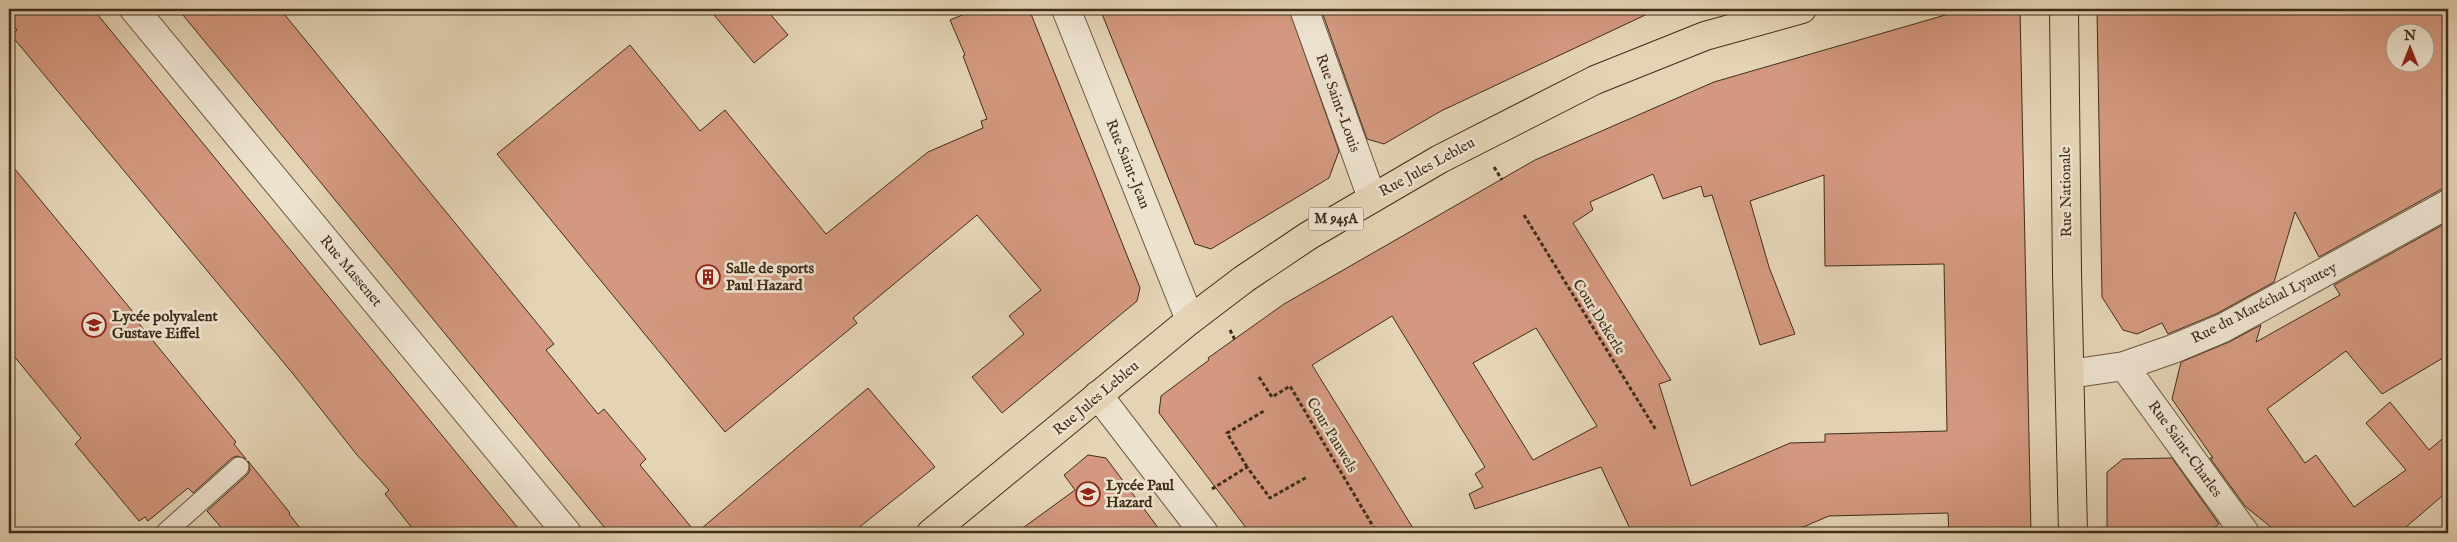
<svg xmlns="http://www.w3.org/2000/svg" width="2457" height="542" font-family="'IM FELL English',serif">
  <rect width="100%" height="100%" fill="#e4d3b5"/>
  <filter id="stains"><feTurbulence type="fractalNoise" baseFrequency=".004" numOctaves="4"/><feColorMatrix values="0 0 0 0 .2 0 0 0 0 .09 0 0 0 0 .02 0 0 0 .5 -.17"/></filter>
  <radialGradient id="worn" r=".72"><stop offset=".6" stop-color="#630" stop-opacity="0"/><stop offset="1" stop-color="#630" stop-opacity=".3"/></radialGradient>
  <path fill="#d3987f" stroke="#402e19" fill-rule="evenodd" d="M 9,9 L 93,9 L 522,533 L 416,533 L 385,494 L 389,490 L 357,455 L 294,375 L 11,35 L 17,30 L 9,19 Z
    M 178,9 L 280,9 L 554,344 L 546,350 L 598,414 L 604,409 L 646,459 L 640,465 L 696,533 L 868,388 L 935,467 L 852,533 L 609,533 Z
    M 709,9 L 766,9 L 788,35 L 754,63 Z
    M 977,9 L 1029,9 L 1140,288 L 1137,301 L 1002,413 L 972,377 L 1024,334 L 1009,316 L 1041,290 L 977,215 L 853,318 L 857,323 L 725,432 L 497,154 L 630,45 L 700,131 L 725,110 L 826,234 L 928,152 L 983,128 L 981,121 L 987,119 L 963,56 L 965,55 L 950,20 Z
    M 1100,9 L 1289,9 L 1339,151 L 1329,178 L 1211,249 L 1195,244 Z
    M 1321,9 L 1658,9 L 1441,111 L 1384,144 L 1367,139 Z
    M 1966,9 L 2020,9 L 2031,533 L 1949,533 L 1948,513 L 1829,516 L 1789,533 L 1632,533 L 1601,467 L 1475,509 L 1469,494 L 1483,487 L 1475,474 L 1485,467 L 1392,316 L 1312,365 L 1416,533 L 1250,533 L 1159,413 L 1161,396 L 1209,360 L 1208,358 L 1284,304 L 1535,160 L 1714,82 ZM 1653,174 L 1663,199 L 1701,186 L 1704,197 L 1712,195 L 1760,345 L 1795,334 L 1769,267 L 1750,201 L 1824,175 L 1825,266 L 1944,264 L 1947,431 L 1825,434 L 1825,442 L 1790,443 L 1691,486 L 1659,384 L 1671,380 L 1573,223 L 1593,210 L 1590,202 ZM 1536,328 L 1597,426 L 1533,460 L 1473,363 Z
    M 2097,9 L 2448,9 L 2448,188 L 2440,190 L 2319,257 L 2295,212 L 2274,282 L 2216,314 L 2168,334 L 2162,323 L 2137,334 L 2123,330 L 2102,297 ZM 2394,32 L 2424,32 L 2424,62 L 2394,62 Z
    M 9,162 L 138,318 L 136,320 L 236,442 L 234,444 L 246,459 L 237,456 L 232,458 L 193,493 L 188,488 L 148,521 L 145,517 L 139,521 L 75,444 L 81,438 L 9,350 Z
    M 2448,222 L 2448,355 L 2382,394 L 2346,351 L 2267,409 L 2305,463 L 2316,455 L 2354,507 L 2406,470 L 2366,423 L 2390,402 L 2429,450 L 2448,434 L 2448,491 L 2399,533 L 2278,533 L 2245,506 L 2210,458 L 2213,458 L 2172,399 L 2181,362 L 2229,342 L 2261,325 L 2256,342 L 2340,295 L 2334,285 Z
    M 1088,455 L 1106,458 L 1162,533 L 1016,533 L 1075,490 L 1064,475 Z
    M 2172,458 L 2219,524 L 2207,533 L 2107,533 L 2107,472 L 2123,459 Z
    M 248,461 L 290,513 L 289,514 L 304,533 L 226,533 L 207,511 L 247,475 L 250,470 Z"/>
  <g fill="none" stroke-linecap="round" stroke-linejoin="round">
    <g stroke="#695740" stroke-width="21">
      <path id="lane" d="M 165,533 L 239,467"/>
    </g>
    <g stroke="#695740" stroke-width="30">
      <path id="street" d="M 134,9 L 567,533
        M 1066,9 L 1190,320
        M 1304,9 L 1372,198
        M 2124,366 L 2245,533
        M 2070,374 L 2124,366 L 2173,349 L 2223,328 L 2448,204
        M 1098,395 L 1204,533"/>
    </g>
    <g stroke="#402e19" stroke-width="30">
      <path id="primary" d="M 2064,9 L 2067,272 L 2073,533
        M 931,533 L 1190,320 L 1244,279 L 1308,236 L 1440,159 L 1595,80 L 1705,36 L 1802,9"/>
    </g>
    <path stroke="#402e19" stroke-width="3" stroke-dasharray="4 2.5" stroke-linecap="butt" d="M 1494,167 L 1502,180
      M 1524,215 L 1656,430
      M 1230,330 L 1235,340
      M 1259,377 L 1272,397 L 1290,386 L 1377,533
      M 1247,467 L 1227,433 L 1264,411
      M 1212,489 L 1247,467 L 1270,498 L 1307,477"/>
    <use href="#lane" stroke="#ede2cf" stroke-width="19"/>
    <use href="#street" stroke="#ede2cf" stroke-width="28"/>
    <use href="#primary" stroke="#e4d3b5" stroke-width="28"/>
  </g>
  <defs>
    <g id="building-ring" transform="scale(1.25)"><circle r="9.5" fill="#ede2cf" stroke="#8f2418" stroke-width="1.5"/><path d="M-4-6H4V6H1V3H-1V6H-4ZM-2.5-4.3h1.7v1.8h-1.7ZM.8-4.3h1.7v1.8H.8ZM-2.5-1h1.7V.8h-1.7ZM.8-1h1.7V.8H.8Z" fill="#8f2418"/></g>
    <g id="school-ring" transform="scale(1.25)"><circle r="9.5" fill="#ede2cf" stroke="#8f2418" stroke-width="1.5"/><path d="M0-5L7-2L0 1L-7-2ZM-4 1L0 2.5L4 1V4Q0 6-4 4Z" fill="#8f2418"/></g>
  </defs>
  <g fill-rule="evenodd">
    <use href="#building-ring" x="708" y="277"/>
    <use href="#school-ring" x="94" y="325"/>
    <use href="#school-ring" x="1088" y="494"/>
  </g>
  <g text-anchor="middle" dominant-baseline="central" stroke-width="5" stroke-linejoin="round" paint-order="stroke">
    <rect fill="#ede2cf" stroke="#746450" stroke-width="1" x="1308.5" y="207.5" width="55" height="23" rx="4"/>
    <g font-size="14" font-weight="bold" fill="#402e19">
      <text x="1336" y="219">M 945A</text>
    </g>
    <g font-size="15" fill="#402e19" stroke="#ede2cf">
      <text transform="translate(1338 103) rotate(70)">Rue Saint-Louis</text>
      <text transform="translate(1128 164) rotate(68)">Rue Saint-Jean</text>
      <text transform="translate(1427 167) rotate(-29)">Rue Jules Lebleu</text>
      <text transform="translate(2066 192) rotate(-91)">Rue Nationale</text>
      <text transform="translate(351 271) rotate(50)">Rue Massenet</text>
      <text transform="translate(2264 303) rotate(-27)">Rue du Maréchal Lyautey</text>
      <text transform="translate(1599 317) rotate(58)">Cour Dekerle</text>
      <text transform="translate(1096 398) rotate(-40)">Rue Jules Lebleu</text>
      <text transform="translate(1332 435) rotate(59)">Cour Pauwels</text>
      <text transform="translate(2185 449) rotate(54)">Rue Saint-Charles</text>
    </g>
    <g font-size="15" font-weight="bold" fill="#402e19" stroke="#ede2cf" text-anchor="start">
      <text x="726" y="268">Salle de sports<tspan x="726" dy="17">Paul Hazard</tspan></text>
      <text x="112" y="316">Lycée polyvalent<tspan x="112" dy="17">Gustave Eiffel</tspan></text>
      <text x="1106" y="485">Lycée Paul<tspan x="1106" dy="17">Hazard</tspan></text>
    </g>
  </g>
  <rect width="2457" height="542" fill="none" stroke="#e4d3b5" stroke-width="30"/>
  <rect x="10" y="10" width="2437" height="522" fill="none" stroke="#402e19" stroke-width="2.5"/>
  <rect x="15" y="15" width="2427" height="512" fill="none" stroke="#402e19"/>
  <g transform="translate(2410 48)"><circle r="24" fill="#ede2cf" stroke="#a89a86"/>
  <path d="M0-4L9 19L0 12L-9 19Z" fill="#8f2418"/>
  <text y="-8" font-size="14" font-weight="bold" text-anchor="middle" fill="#402e19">N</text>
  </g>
  <rect width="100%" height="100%" filter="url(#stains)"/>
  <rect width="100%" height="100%" fill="url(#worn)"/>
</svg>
